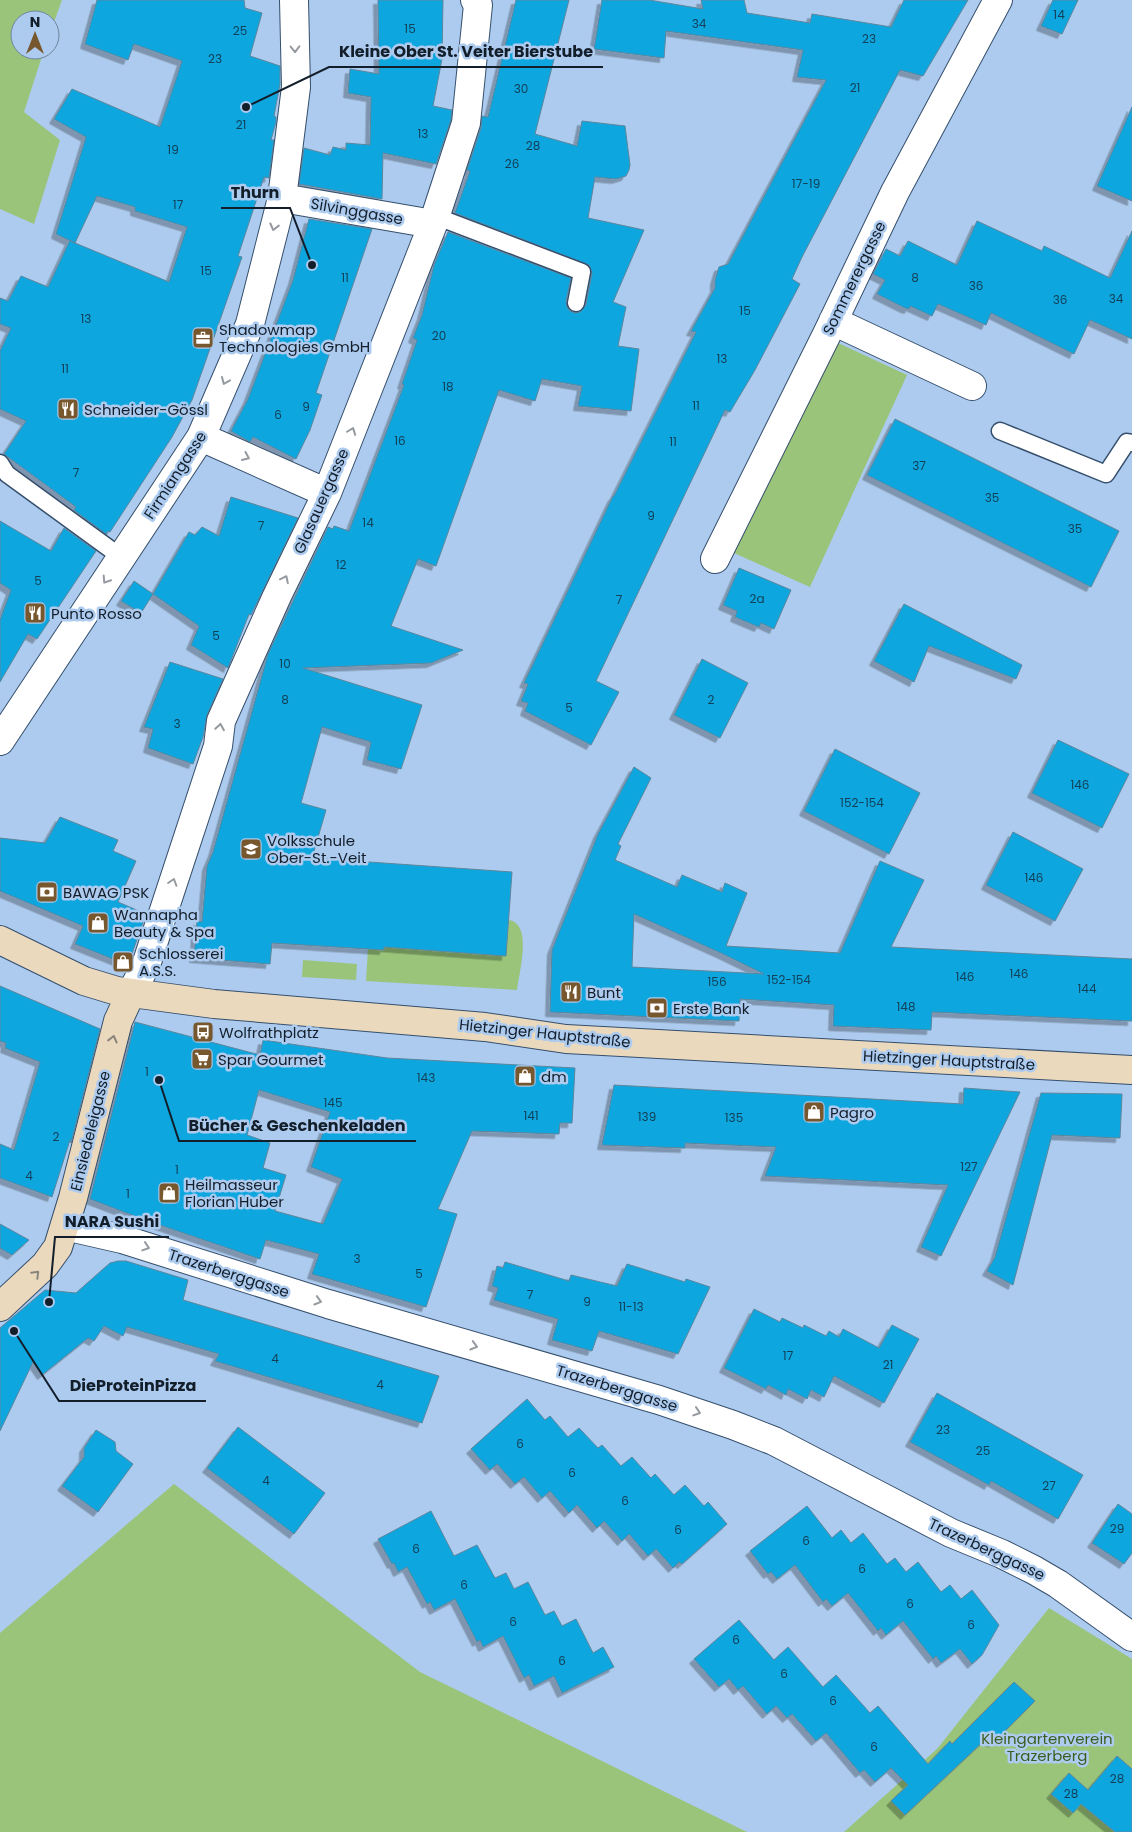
<svg xmlns="http://www.w3.org/2000/svg" width="1132" height="1832" font-family="Poppins,sans-serif">
  <defs>
    <filter id="shadow"><feDropShadow dx="-4.5" dy="4.5" stdDeviation="0" flood-color="#0004"/></filter>
  </defs>
  <rect width="100%" height="100%" fill="#adcbee"/>
  <path fill="#99c47a" d="M 0,0 L 62,0 L 50,33 L 50,20 L 20,20 L 20,50 L 44,50 L 24,112 L 60,140 L 34,224 L 0,209 Z
    M 836,342 L 907,375 L 810,587 L 734,553 Z
    M 509,920 C 533,924 519,972 517,990 L 366,981 L 368,949 L 384,949 L 385,943 L 423,950 L 505,956 Z
    M 303,960 L 357,964 L 356,980 L 302,977 Z
    M 174,1484 L 420,1672 L 747,1832 L 0,1832 L 0,1633 Z
    M 1049,1608 L 1132,1659 L 1132,1832 L 844,1832 L 937,1749 Z"/>
  <path fill="#10a6df" stroke="#5b869d" fill-rule="evenodd" filter="url(#shadow)" d="M 97,0 L 244,0 L 245,8 L 262,13 L 250,56 L 280,66 L 280,84 L 274,116 L 276,117 L 276,122 L 271,140 L 274,140 L 269,178 L 264,177 L 238,256 L 242,257 L 192,400 L 172,437 L 110,532 L 108,531 L 106,534 L 74,510 L 76,507 L 4,454 L 26,421 L 0,409 L 0,351 L 11,328 L 0,324 L 0,298 L 8,301 L 21,276 L 48,287 L 70,240 L 75,243 L 56,234 L 86,137 L 54,119 L 72,89 L 160,127 L 182,61 L 134,44 L 128,60 L 85,44 ZM 97,196 L 135,207 L 135,211 L 187,227 L 169,282 L 75,243 Z
    M 378,0 L 443,0 L 442,59 L 433,106 L 452,110 L 451,120 L 436,164 L 383,153 L 382,199 L 299,184 L 304,148 L 330,155 L 333,147 L 346,150 L 346,143 L 370,145 L 371,97 L 348,93 L 350,69 L 379,74 Z
    M 516,0 L 569,0 L 535,134 L 577,146 L 582,121 L 625,126 L 630,165 L 629,170 L 626,176 L 616,179 L 595,177 L 588,218 L 644,230 L 613,302 L 626,307 L 618,346 L 639,349 L 631,411 L 578,406 L 582,386 L 542,379 L 535,401 L 499,390 L 436,566 L 418,559 L 391,626 L 463,650 L 431,663 L 303,668 L 422,705 L 401,769 L 367,760 L 371,742 L 322,727 L 301,803 L 326,810 L 312,858 L 512,872 L 506,956 L 384,947 L 384,950 L 272,943 L 270,964 L 194,958 L 197,921 L 202,922 L 207,866 L 213,852 L 268,654 L 328,527 L 333,529 L 334,526 L 349,531 L 404,385 L 402,384 L 417,340 L 413,338 L 422,315 L 434,265 L 448,232 L 571,278 L 566,301 L 567,307 L 570,311 L 575,313 L 580,312 L 586,305 L 592,273 L 589,265 L 455,213 L 470,171 L 467,170 L 481,128 L 482,116 L 488,117 Z
    M 602,0 L 649,0 L 703,9 L 701,0 L 744,0 L 747,13 L 810,23 L 812,14 L 891,27 L 904,0 L 968,0 L 923,76 L 900,70 L 802,257 L 792,279 L 800,284 L 755,370 L 730,412 L 725,410 L 596,681 L 619,692 L 591,745 L 525,711 L 528,703 L 521,701 L 528,684 L 524,683 L 613,496 L 614,496 L 696,332 L 691,331 L 715,288 L 715,280 L 719,267 L 728,264 L 826,80 L 797,77 L 803,50 L 666,31 L 664,58 L 594,49 Z
    M 1053,0 L 1078,0 L 1062,34 L 1041,26 Z
    M 1132,107 L 1132,201 L 1097,186 Z
    M 309,219 L 372,229 L 316,393 L 322,395 L 310,430 L 296,459 L 253,437 L 250,442 L 231,431 L 248,399 L 293,280 Z
    M 977,221 L 1042,251 L 1044,246 L 1110,278 L 1132,231 L 1132,339 L 1090,320 L 1074,354 L 991,313 L 986,325 L 938,304 L 932,316 L 910,306 L 909,309 L 905,308 L 877,294 L 885,280 L 873,274 L 886,249 L 900,256 L 908,241 L 957,265 Z
    M 895,419 L 1119,531 L 1091,587 L 867,475 Z
    M 231,497 L 298,518 L 251,615 L 249,614 L 228,668 L 191,645 L 199,626 L 153,594 L 189,532 L 195,535 L 202,527 L 219,536 Z
    M 0,521 L 51,551 L 64,528 L 96,551 L 37,639 L 28,634 L 0,682 L 0,620 L 11,590 L 0,583 Z
    M 739,568 L 791,590 L 774,629 L 761,623 L 759,627 L 735,617 L 737,611 L 723,605 Z
    M 134,581 L 153,594 L 141,613 L 121,601 Z
    M 904,604 L 1022,665 L 1016,679 L 929,646 L 914,682 L 874,661 Z
    M 702,659 L 748,683 L 720,738 L 674,715 Z
    M 170,662 L 223,679 L 207,715 L 203,737 L 193,764 L 148,748 L 153,729 L 144,727 Z
    M 1058,740 L 1129,774 L 1102,828 L 1032,793 Z
    M 835,749 L 920,793 L 889,854 L 804,811 Z
    M 634,767 L 651,778 L 618,844 L 621,846 L 615,860 L 677,887 L 682,875 L 722,892 L 725,883 L 747,893 L 726,946 L 840,953 L 880,861 L 924,880 L 891,947 L 1132,959 L 1132,1021 L 932,1012 L 931,1030 L 833,1026 L 834,1005 L 740,999 L 739,1021 L 550,1012 L 552,950 L 598,834 ZM 634,914 L 723,954 L 764,974 L 632,967 Z
    M 60,817 L 118,840 L 113,851 L 136,861 L 118,902 L 146,914 L 128,965 L 75,944 L 83,926 L 0,891 L 0,838 L 45,843 Z
    M 1013,832 L 1083,869 L 1055,921 L 986,885 Z
    M 0,986 L 100,1029 L 71,1143 L 70,1140 L 52,1197 L 0,1178 L 0,1144 L 14,1150 L 40,1062 L 5,1048 L 6,1043 L 0,1041 Z
    M 135,1022 L 260,1055 L 263,1040 L 387,1058 L 575,1068 L 572,1123 L 560,1123 L 559,1134 L 472,1131 L 438,1209 L 457,1214 L 426,1307 L 312,1274 L 319,1254 L 266,1240 L 260,1259 L 145,1220 L 90,1199 ZM 259,1090 L 330,1112 L 311,1167 L 342,1179 L 323,1224 L 275,1211 L 286,1175 L 263,1168 L 270,1143 L 247,1135 Z
    M 614,1085 L 963,1104 L 964,1088 L 1020,1092 L 941,1256 L 921,1247 L 948,1185 L 765,1176 L 776,1147 L 685,1143 L 685,1148 L 602,1145 Z
    M 1041,1093 L 1122,1094 L 1120,1138 L 1052,1135 L 1013,1285 L 987,1271 L 995,1257 Z
    M 0,1224 L 29,1240 L 12,1255 L 0,1248 Z
    M 118,1261 L 126,1261 L 188,1280 L 183,1300 L 439,1376 L 422,1423 L 215,1361 L 219,1354 L 127,1327 L 123,1336 L 104,1326 L 94,1341 L 88,1338 L 42,1375 L 33,1362 L 0,1431 L 0,1328 L 45,1290 L 76,1293 L 110,1263 Z
    M 505,1262 L 569,1281 L 571,1275 L 617,1286 L 627,1264 L 685,1282 L 686,1279 L 710,1287 L 678,1354 L 599,1331 L 592,1351 L 552,1340 L 558,1319 L 494,1300 L 498,1288 L 492,1286 L 497,1266 L 503,1268 Z
    M 754,1309 L 780,1322 L 782,1318 L 803,1328 L 804,1325 L 826,1336 L 829,1331 L 839,1337 L 843,1329 L 879,1348 L 892,1325 L 919,1339 L 884,1403 L 834,1376 L 824,1397 L 811,1390 L 807,1399 L 788,1389 L 786,1395 L 768,1385 L 766,1389 L 724,1368 Z
    M 937,1393 L 1083,1475 L 1058,1519 L 991,1481 L 989,1485 L 910,1442 Z
    M 527,1399 L 545,1420 L 550,1416 L 568,1437 L 579,1428 L 598,1448 L 602,1445 L 621,1466 L 632,1457 L 651,1478 L 655,1474 L 674,1495 L 685,1485 L 704,1506 L 708,1502 L 727,1524 L 682,1564 L 679,1562 L 673,1568 L 656,1549 L 648,1556 L 629,1534 L 622,1541 L 604,1521 L 597,1528 L 577,1505 L 569,1513 L 550,1491 L 542,1498 L 524,1477 L 515,1484 L 497,1464 L 490,1470 L 471,1449 Z
    M 238,1427 L 325,1493 L 294,1534 L 207,1468 Z
    M 96,1430 L 115,1442 L 116,1451 L 133,1464 L 98,1512 L 62,1486 L 84,1457 L 84,1448 Z
    M 1118,1504 L 1132,1514 L 1132,1553 L 1124,1564 L 1092,1543 Z
    M 807,1506 L 832,1538 L 841,1530 L 851,1543 L 863,1533 L 887,1564 L 895,1558 L 906,1572 L 918,1562 L 941,1592 L 950,1585 L 961,1599 L 972,1590 L 999,1625 L 982,1655 L 972,1664 L 960,1649 L 941,1663 L 936,1656 L 933,1659 L 903,1621 L 886,1635 L 881,1628 L 878,1631 L 848,1593 L 832,1606 L 826,1599 L 823,1602 L 795,1565 L 777,1579 L 771,1572 L 768,1574 L 750,1551 Z
    M 431,1511 L 454,1556 L 477,1545 L 495,1578 L 506,1573 L 514,1589 L 528,1582 L 545,1615 L 554,1611 L 562,1626 L 576,1619 L 593,1653 L 603,1647 L 614,1667 L 562,1693 L 554,1676 L 534,1686 L 529,1675 L 524,1678 L 503,1636 L 483,1647 L 480,1640 L 477,1642 L 455,1599 L 434,1610 L 430,1602 L 427,1604 L 407,1567 L 398,1572 L 394,1563 L 392,1564 L 378,1539 Z
    M 739,1620 L 774,1660 L 788,1647 L 823,1687 L 836,1675 L 870,1713 L 878,1706 L 928,1764 L 950,1741 L 952,1744 L 1014,1682 L 1035,1701 L 993,1743 L 987,1738 L 905,1815 L 891,1801 L 908,1785 L 891,1768 L 875,1782 L 864,1770 L 860,1773 L 826,1733 L 816,1741 L 792,1714 L 787,1718 L 776,1706 L 767,1714 L 743,1686 L 738,1690 L 729,1679 L 719,1687 L 694,1659 Z
    M 1117,1756 L 1132,1769 L 1132,1832 L 1115,1832 L 1081,1804 L 1073,1813 L 1051,1794 L 1069,1773 L 1088,1790 Z"/>
  <g fill="none" stroke-linecap="round" stroke-linejoin="round">
    <g stroke="#354f6c" stroke-width="19">
      <path id="lane" d="M 435,216 L 582,272 L 576,303
        M 1000,431 L 1106,474 L 1127,442 L 1132,443
        M 0,463 L 7,474 L 121,557"/>
    </g>
    <g stroke="#354f6c" stroke-width="30">
      <path id="street" d="M 282,198 L 433,224
        M 833,321 L 972,386
        M 201,437 L 327,493
        M 715,559 L 827,334 L 895,192 L 998,0
        M 0,741 L 201,437 L 250,324 L 282,198 L 296,87 L 294,0
        M 131,993 L 146,965 L 218,746 L 221,721 L 277,596 L 327,493 L 433,224 L 466,123 L 478,5 L 475,0
        M 65,1226 L 122,1239 L 328,1304 L 659,1400 L 733,1425 L 774,1441 L 951,1533 L 1002,1554 L 1034,1570 L 1058,1584 L 1132,1637"/>
    </g>
    <g stroke="#354f6c" stroke-width="30">
      <path id="secondary" d="M 0,940 L 84,981 L 117,991 L 214,1004 L 485,1027 L 566,1039 L 1132,1070
        M 0,1307 L 45,1265 L 58,1247 L 73,1198 L 118,1021 L 131,993"/>
    </g>
    <use href="#lane" stroke="#fff" stroke-width="16"/>
    <use href="#street" stroke="#fff" stroke-width="28"/>
    <use href="#secondary" stroke="#ebd9be" stroke-width="28"/>
  </g>
  <defs><path id="oneway-chevron" d="M-2-3.5L2.5 0L-2 3.5" fill="none" stroke-width="1.6" stroke-linecap="round" stroke-linejoin="round" transform="scale(1.25)"/></defs>
  <g stroke="#959aa0">
    <use href="#oneway-chevron" transform="translate(295 49) rotate(89)"/>
    <use href="#oneway-chevron" transform="translate(274 227) rotate(104)"/>
    <use href="#oneway-chevron" transform="translate(225 381) rotate(113)"/>
    <use href="#oneway-chevron" transform="translate(352 431) rotate(-69)"/>
    <use href="#oneway-chevron" transform="translate(246 457) rotate(24)"/>
    <use href="#oneway-chevron" transform="translate(285 579) rotate(-64)"/>
    <use href="#oneway-chevron" transform="translate(106 580) rotate(123)"/>
    <use href="#oneway-chevron" transform="translate(220 727) rotate(-81)"/>
    <use href="#oneway-chevron" transform="translate(173 882) rotate(-72)"/>
    <use href="#oneway-chevron" transform="translate(146 1247) rotate(18)"/>
    <use href="#oneway-chevron" transform="translate(318 1301) rotate(17)"/>
    <use href="#oneway-chevron" transform="translate(474 1346) rotate(16)"/>
    <use href="#oneway-chevron" transform="translate(697 1412) rotate(18)"/>
  </g>
  <g stroke="#8a857c">
    <use href="#oneway-chevron" transform="translate(113 1039) rotate(-76)"/>
    <use href="#oneway-chevron" transform="translate(36 1274) rotate(-45)"/>
  </g>
  <defs>
    <g id="office-square" transform="scale(1.125)"><rect x="-9" y="-9" width="18" height="18" rx="4" fill="#77572d" stroke="#adcbee"/><path d="M-6-3h4V-5.5h4V-3h4V5H-6ZM-1-4.5V-3h2v-1.5ZM-6 0V1H6V0Z" fill="#fff"/></g>
    <g id="restaurant-square" transform="scale(1.125)"><rect x="-9" y="-9" width="18" height="18" rx="4" fill="#77572d" stroke="#adcbee"/><path d="M-5-6h1v4h1v-4h1v4h1v-4h1v5L-1.5 .5V6h-2V.5L-5-1ZM5-6V6H3V1.5H1.5Q1.5-4 5-6Z" fill="#fff"/></g>
    <g id="school-square" transform="scale(1.125)"><rect x="-9" y="-9" width="18" height="18" rx="4" fill="#77572d" stroke="#adcbee"/><path d="M0-5L7-2L0 1L-7-2ZM-4 1L0 2.5L4 1V4Q0 6-4 4Z" fill="#fff"/></g>
    <g id="bank-square" transform="scale(1.125)"><rect x="-9" y="-9" width="18" height="18" rx="4" fill="#77572d" stroke="#adcbee"/><path d="M-6-4H6V4H-6ZM0-2.3a2.3 2.3 0 1 0 0 4.6a2.3 2.3 0 1 0 0-4.6Z" fill="#fff"/></g>
    <g id="shop-square" transform="scale(1.125)"><rect x="-9" y="-9" width="18" height="18" rx="4" fill="#77572d" stroke="#adcbee"/><path d="M-5-2.5h2.3a2.7 3.5 0 0 1 5.4 0H5L5.5 6h-11ZM-1.5-2.5h3a1.5 2.3 0 0 0-3 0Z" fill="#fff"/></g>
    <g id="bus-square" transform="scale(1.125)"><rect x="-9" y="-9" width="18" height="18" rx="4" fill="#77572d" stroke="#adcbee"/><path d="M-5-6H5V4H4V6H2V4H-2V6H-4V4H-5ZM-3.5-4V0h7V-4ZM-3.5 1.2v1.5H-2V1.2ZM2 1.2v1.5H3.5V1.2Z" fill="#fff"/></g>
    <g id="supermarket-square" transform="scale(1.125)"><rect x="-9" y="-9" width="18" height="18" rx="4" fill="#77572d" stroke="#adcbee"/><path d="M-6-5.5h2.5l.6 2H6L4.5 2H-2.5L-4.4-4H-6ZM-1.5 3.2a1.3 1.3 0 1 0 .1 0ZM3 3.2a1.3 1.3 0 1 0 .1 0Z" fill="#fff"/></g>
  </defs>
  <g fill-rule="evenodd">
    <use href="#office-square" x="203" y="338"/>
    <use href="#restaurant-square" x="68" y="409"/>
    <use href="#restaurant-square" x="35" y="613"/>
    <use href="#school-square" x="251" y="849"/>
    <use href="#bank-square" x="47" y="892"/>
    <use href="#shop-square" x="98" y="923"/>
    <use href="#shop-square" x="123" y="962"/>
    <use href="#restaurant-square" x="571" y="992"/>
    <use href="#bank-square" x="657" y="1008"/>
    <use href="#bus-square" x="203" y="1032"/>
    <use href="#supermarket-square" x="202" y="1059"/>
    <use href="#shop-square" x="525" y="1076"/>
    <use href="#shop-square" x="814" y="1112"/>
    <use href="#shop-square" x="169" y="1193"/>
  </g>
  <g text-anchor="middle" dominant-baseline="central" stroke-width="5" stroke-linejoin="round" paint-order="stroke">
    <g font-size="12" fill="#124058">
      <text x="1059" y="14">14</text>
      <text x="699" y="23">34</text>
      <text x="410" y="28">15</text>
      <text x="240" y="30">25</text>
      <text x="869" y="38">23</text>
      <text x="215" y="58">23</text>
      <text x="855" y="87">21</text>
      <text x="521" y="88">30</text>
      <text x="241" y="124">21</text>
      <text x="423" y="133">13</text>
      <text x="533" y="145">28</text>
      <text x="173" y="149">19</text>
      <text x="512" y="163">26</text>
      <text x="806" y="183">17-19</text>
      <text x="178" y="204">17</text>
      <text x="206" y="270">15</text>
      <text x="345" y="277">11</text>
      <text x="915" y="277">8</text>
      <text x="976" y="285">36</text>
      <text x="1116" y="298">34</text>
      <text x="1060" y="299">36</text>
      <text x="745" y="310">15</text>
      <text x="86" y="318">13</text>
      <text x="439" y="335">20</text>
      <text x="722" y="358">13</text>
      <text x="65" y="368">11</text>
      <text x="448" y="386">18</text>
      <text x="696" y="405">11</text>
      <text x="306" y="406">9</text>
      <text x="278" y="414">6</text>
      <text x="400" y="440">16</text>
      <text x="673" y="441">11</text>
      <text x="919" y="465">37</text>
      <text x="76" y="472">7</text>
      <text x="992" y="497">35</text>
      <text x="651" y="515">9</text>
      <text x="368" y="522">14</text>
      <text x="261" y="525">7</text>
      <text x="1075" y="528">35</text>
      <text x="341" y="564">12</text>
      <text x="38" y="580">5</text>
      <text x="757" y="598">2a</text>
      <text x="619" y="599">7</text>
      <text x="216" y="635">5</text>
      <text x="285" y="663">10</text>
      <text x="285" y="699">8</text>
      <text x="711" y="699">2</text>
      <text x="569" y="707">5</text>
      <text x="177" y="723">3</text>
      <text x="1080" y="784">146</text>
      <text x="862" y="802">152-154</text>
      <text x="1034" y="877">146</text>
      <text x="1019" y="973">146</text>
      <text x="965" y="976">146</text>
      <text x="789" y="979">152-154</text>
      <text x="717" y="981">156</text>
      <text x="1087" y="988">144</text>
      <text x="906" y="1006">148</text>
      <text x="147" y="1071">1</text>
      <text x="426" y="1077">143</text>
      <text x="333" y="1102">145</text>
      <text x="531" y="1115">141</text>
      <text x="647" y="1116">139</text>
      <text x="734" y="1117">135</text>
      <text x="56" y="1136">2</text>
      <text x="969" y="1166">127</text>
      <text x="177" y="1169">1</text>
      <text x="29" y="1175">4</text>
      <text x="128" y="1193">1</text>
      <text x="357" y="1258">3</text>
      <text x="419" y="1273">5</text>
      <text x="530" y="1294">7</text>
      <text x="587" y="1301">9</text>
      <text x="631" y="1306">11-13</text>
      <text x="788" y="1355">17</text>
      <text x="275" y="1358">4</text>
      <text x="888" y="1364">21</text>
      <text x="380" y="1384">4</text>
      <text x="943" y="1429">23</text>
      <text x="520" y="1443">6</text>
      <text x="983" y="1450">25</text>
      <text x="572" y="1472">6</text>
      <text x="266" y="1480">4</text>
      <text x="1049" y="1485">27</text>
      <text x="625" y="1500">6</text>
      <text x="1117" y="1528">29</text>
      <text x="678" y="1529">6</text>
      <text x="806" y="1540">6</text>
      <text x="416" y="1548">6</text>
      <text x="862" y="1568">6</text>
      <text x="464" y="1584">6</text>
      <text x="910" y="1603">6</text>
      <text x="513" y="1621">6</text>
      <text x="971" y="1624">6</text>
      <text x="736" y="1639">6</text>
      <text x="562" y="1660">6</text>
      <text x="784" y="1673">6</text>
      <text x="833" y="1700">6</text>
      <text x="874" y="1746">6</text>
      <text x="1117" y="1778">28</text>
      <text x="1071" y="1793">28</text>
    </g>
    <g font-size="15" fill="#131e2b" stroke="#adcbee">
      <text transform="translate(357 211) rotate(10)">Silvinggasse</text>
      <text transform="translate(854 278) rotate(-64)">Sommerergasse</text>
      <text transform="translate(175 475) rotate(-57)">Firmiangasse</text>
      <text transform="translate(321 501) rotate(-66)">Glasauergasse</text>
      <text transform="translate(545 1033) rotate(6)">Hietzinger Hauptstraße</text>
      <text transform="translate(949 1060) rotate(3)">Hietzinger Hauptstraße</text>
      <text transform="translate(90 1131) rotate(-76)">Einsiedeleigasse</text>
      <text transform="translate(229 1273) rotate(18)">Trazerberggasse</text>
      <text transform="translate(617 1388) rotate(17)">Trazerberggasse</text>
      <text transform="translate(987 1549) rotate(25)">Trazerberggasse</text>
    </g>
    <g font-size="15" fill="#131e2b" stroke="#adcbee" text-anchor="start">
      <text x="219" y="329">Shadowmap<tspan x="219" dy="17">Technologies GmbH</tspan></text>
      <text x="84" y="409">Schneider-Gössl</text>
      <text x="51" y="613">Punto Rosso</text>
      <text x="267" y="840">Volksschule<tspan x="267" dy="17">Ober-St.-Veit</tspan></text>
      <text x="63" y="892">BAWAG PSK</text>
      <text x="114" y="914">Wannapha<tspan x="114" dy="17">Beauty &amp; Spa</tspan></text>
      <text x="139" y="953">Schlosserei<tspan x="139" dy="17">A.S.S.</tspan></text>
      <text x="587" y="992">Bunt</text>
      <text x="673" y="1008">Erste Bank</text>
      <text x="219" y="1032">Wolfrathplatz</text>
      <text x="218" y="1059">Spar Gourmet</text>
      <text x="541" y="1076">dm</text>
      <text x="830" y="1112">Pagro</text>
      <text x="185" y="1184">Heilmasseur<tspan x="185" dy="17">Florian Huber</tspan></text>
    </g>
    <g font-size="15" fill="#3c5d1d" stroke="#adcbee">
      <text x="1047" y="1738">Kleingartenverein<tspan x="1047" dy="17">Trazerberg</tspan></text>
    </g>
  </g>
  <path fill="none" stroke="#131e2b" stroke-width="2" d="M246 107L329 67H603M312 265L290 208H221M159 1080L179 1141H416M49 1302L55 1237H169M14 1331L59 1401H206"/>
  <g fill="#131e2b" stroke="#adcbee" stroke-width="2">
    <circle cx="246" cy="107" r="5"/>
    <circle cx="312" cy="265" r="5"/>
    <circle cx="159" cy="1080" r="5"/>
    <circle cx="49" cy="1302" r="5"/>
    <circle cx="14" cy="1331" r="5"/>
  </g>
  <g font-size="16" text-anchor="middle" font-weight="bold" fill="#131e2b" stroke="#adcbee" stroke-width="5" stroke-linejoin="round" paint-order="stroke">
    <text x="466" y="57">Kleine Ober St. Veiter Bierstube</text>
    <text x="255" y="198">Thurn</text>
    <text x="297" y="1131">Bücher &amp; Geschenkeladen</text>
    <text x="112" y="1227">NARA Sushi</text>
    <text x="133" y="1391">DieProteinPizza</text>
  </g>
  <g transform="translate(35 35)"><circle r="24" fill="#adcbee" stroke="#6f86a0"/>
  <path d="M0-4L9 19L0 12L-9 19Z" fill="#77572d"/>
  <text y="-8" font-size="14" font-weight="bold" text-anchor="middle" fill="#131e2b">N</text>
  </g>
</svg>
